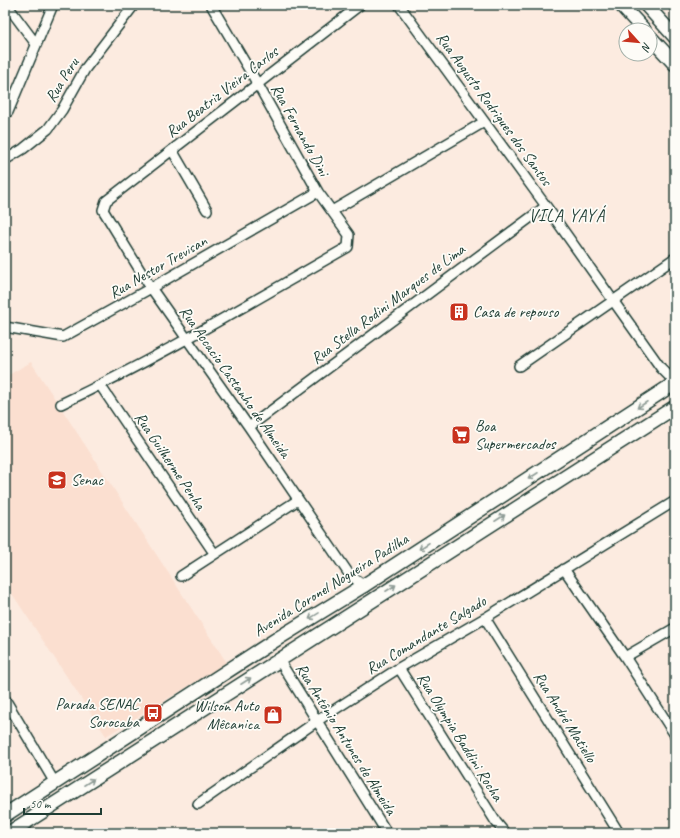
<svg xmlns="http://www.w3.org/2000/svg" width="680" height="838" font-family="Caveat,sans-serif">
  <rect width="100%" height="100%" fill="#fcebe0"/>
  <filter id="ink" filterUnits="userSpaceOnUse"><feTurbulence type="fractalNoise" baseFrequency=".025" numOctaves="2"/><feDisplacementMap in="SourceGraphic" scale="8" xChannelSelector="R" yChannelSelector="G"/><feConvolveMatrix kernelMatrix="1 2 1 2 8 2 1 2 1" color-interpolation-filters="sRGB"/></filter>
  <g filter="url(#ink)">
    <path fill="#fbdfd0" d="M 31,362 L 227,663 L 106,736 L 5,583 L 5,377 Z"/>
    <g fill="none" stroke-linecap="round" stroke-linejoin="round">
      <g stroke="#1f3d34" stroke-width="12">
        <path id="street" d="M 7,5 L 36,44
          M 360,5 L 106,201 L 103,210 L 149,285 L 249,427 L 349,574 L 365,587
          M 399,5 L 546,206 L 661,368 L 670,377 L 675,379
          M 5,113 L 8,112 L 53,5
          M 172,150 L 207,210
          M 5,160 L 23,149 L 48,129 L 62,110 L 85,69 L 134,5
          M 332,211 L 484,122
          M 5,327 L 63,337 L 151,288 L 318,192
          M 519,366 L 675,258
          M 100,385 L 214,553
          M 61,404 C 160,357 253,301 348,247 L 349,235 L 318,192 L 257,83 L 211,5
          M 249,427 L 546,206
          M 564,569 L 625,657 L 675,735
          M 181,576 L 298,500
          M 485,618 L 619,833
          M 625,657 L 675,628
          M 279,660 L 387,833
          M 399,668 L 496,822 L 505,833
          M 5,699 L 55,783
          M 198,804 L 317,721 L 399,668 L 485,618 L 675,501"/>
      </g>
      <g stroke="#1f3d34" stroke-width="16">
        <path id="secondary" d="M 621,5 L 644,30
          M 646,5 L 675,37
          M 650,37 L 675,64
          M 5,815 L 277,639 L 363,586 L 486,506 L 675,383
          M 9,833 L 675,407"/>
      </g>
      <use href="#street" stroke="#fdfcf7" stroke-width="9"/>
      <use href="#secondary" stroke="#fdfcf7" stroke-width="13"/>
    </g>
    <defs><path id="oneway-shaft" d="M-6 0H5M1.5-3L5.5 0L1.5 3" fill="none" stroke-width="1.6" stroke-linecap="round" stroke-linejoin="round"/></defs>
    <g stroke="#8e9c96">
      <use href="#oneway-shaft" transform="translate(642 405) rotate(147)"/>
      <use href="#oneway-shaft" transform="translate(533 476) rotate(147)"/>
      <use href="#oneway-shaft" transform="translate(500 518) rotate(-33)"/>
      <use href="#oneway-shaft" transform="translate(424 546) rotate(147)"/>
      <use href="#oneway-shaft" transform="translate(391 588) rotate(-33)"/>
      <use href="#oneway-shaft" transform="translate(314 616) rotate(148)"/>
      <use href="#oneway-shaft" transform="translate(246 681) rotate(-33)"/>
      <use href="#oneway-shaft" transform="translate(89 782) rotate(-33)"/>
    </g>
  </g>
  <defs>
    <g id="building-square" transform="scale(1)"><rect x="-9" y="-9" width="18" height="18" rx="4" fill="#c8321e" stroke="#fdfcf7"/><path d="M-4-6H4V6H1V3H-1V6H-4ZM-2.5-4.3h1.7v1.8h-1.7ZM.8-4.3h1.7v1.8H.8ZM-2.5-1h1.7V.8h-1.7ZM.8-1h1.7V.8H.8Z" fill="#fff"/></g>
    <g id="supermarket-square" transform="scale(1)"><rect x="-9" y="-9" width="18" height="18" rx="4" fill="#c8321e" stroke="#fdfcf7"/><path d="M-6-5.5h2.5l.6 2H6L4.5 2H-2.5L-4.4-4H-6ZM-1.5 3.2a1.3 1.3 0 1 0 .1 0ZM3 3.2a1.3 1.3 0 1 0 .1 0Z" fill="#fff"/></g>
    <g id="school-square" transform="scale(1)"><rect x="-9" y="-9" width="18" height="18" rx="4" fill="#c8321e" stroke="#fdfcf7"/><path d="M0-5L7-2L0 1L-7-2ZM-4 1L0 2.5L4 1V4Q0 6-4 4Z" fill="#fff"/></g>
    <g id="bus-square" transform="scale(1)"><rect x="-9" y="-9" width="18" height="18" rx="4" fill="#c8321e" stroke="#fdfcf7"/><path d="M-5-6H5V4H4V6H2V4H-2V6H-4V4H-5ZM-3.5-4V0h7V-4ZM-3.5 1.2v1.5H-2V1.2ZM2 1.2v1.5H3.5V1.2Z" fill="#fff"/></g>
    <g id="shop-square" transform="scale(1)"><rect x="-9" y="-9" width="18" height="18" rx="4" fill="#c8321e" stroke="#fdfcf7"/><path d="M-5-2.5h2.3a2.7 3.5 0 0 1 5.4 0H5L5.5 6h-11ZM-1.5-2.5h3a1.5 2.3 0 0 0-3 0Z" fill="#fff"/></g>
  </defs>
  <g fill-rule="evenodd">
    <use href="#building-square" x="459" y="312"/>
    <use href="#supermarket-square" x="461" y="435"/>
    <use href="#school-square" x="57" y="480"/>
    <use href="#bus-square" x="153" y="713"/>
    <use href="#shop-square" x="273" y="715"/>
  </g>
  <g text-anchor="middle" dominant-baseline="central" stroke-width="3.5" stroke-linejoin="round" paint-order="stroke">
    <g font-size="16" fill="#1f3d34" stroke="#fdfcf7">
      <text transform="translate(62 80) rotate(-58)">Rua Peru</text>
      <text transform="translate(222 92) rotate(-38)">Rua Beatriz Vieira Carlos</text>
      <text transform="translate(494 109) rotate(54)">Rua Augusto Rodrigues dos Santos</text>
      <text transform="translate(300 130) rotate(61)">Rua Fernando Dini</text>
      <text transform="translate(158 267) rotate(-30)">Rua Nestor Trevisan</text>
      <text transform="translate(388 304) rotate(-37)">Rua Stella Rodini Marques de Lima</text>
      <text transform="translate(235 382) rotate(55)">Rua Accacio Castanho de Almeida</text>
      <text transform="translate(170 461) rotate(56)">Rua Guilherme Penha</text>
      <text transform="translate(331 585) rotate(-32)">Avenida Coronel Nogueira Padilha</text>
      <text transform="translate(426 635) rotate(-31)">Rua Comandante Salgado</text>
      <text transform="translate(565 717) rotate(58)">Rua André Matiello</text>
      <text transform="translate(460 737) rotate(58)">Rua Olympia Baddini Rocha</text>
      <text transform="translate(346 739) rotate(58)">Rua Antônio Antunes de Almeida</text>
    </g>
    <g font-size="16" fill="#1f3d34" stroke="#fdfcf7" text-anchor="start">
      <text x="473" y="312">Casa de repouso</text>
      <text x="475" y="426">Boa<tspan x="475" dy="18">Supermercados</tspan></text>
      <text x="71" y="480">Senac</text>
      <text x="139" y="704" text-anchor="end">Parada SENAC<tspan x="139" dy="18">Sorocaba</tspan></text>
      <text x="259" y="706" text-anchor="end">Wilson Auto<tspan x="259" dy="18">Mêcanica</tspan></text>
    </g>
    <g font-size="17" letter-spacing="1" fill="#1f3d34" stroke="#fdfcf7">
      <text x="567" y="215">VILA YAYÁ</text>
    </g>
  </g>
  <rect width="680" height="838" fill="none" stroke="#fdfcf7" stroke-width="20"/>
  <rect x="10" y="10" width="660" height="818" fill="none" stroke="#1f3d34" stroke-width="1.5" filter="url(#ink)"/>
  <g transform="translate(638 42) rotate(117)"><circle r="19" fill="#fdfcf7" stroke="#a4b0a9"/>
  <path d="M0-3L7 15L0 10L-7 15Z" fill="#c8321e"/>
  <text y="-6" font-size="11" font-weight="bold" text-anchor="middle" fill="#1f3d34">N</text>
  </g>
  <path d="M24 808v6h77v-6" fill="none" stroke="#1f3d34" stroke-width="2"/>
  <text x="30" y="808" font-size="12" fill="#1f3d34" stroke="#fdfcf7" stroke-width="3" paint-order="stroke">50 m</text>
</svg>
